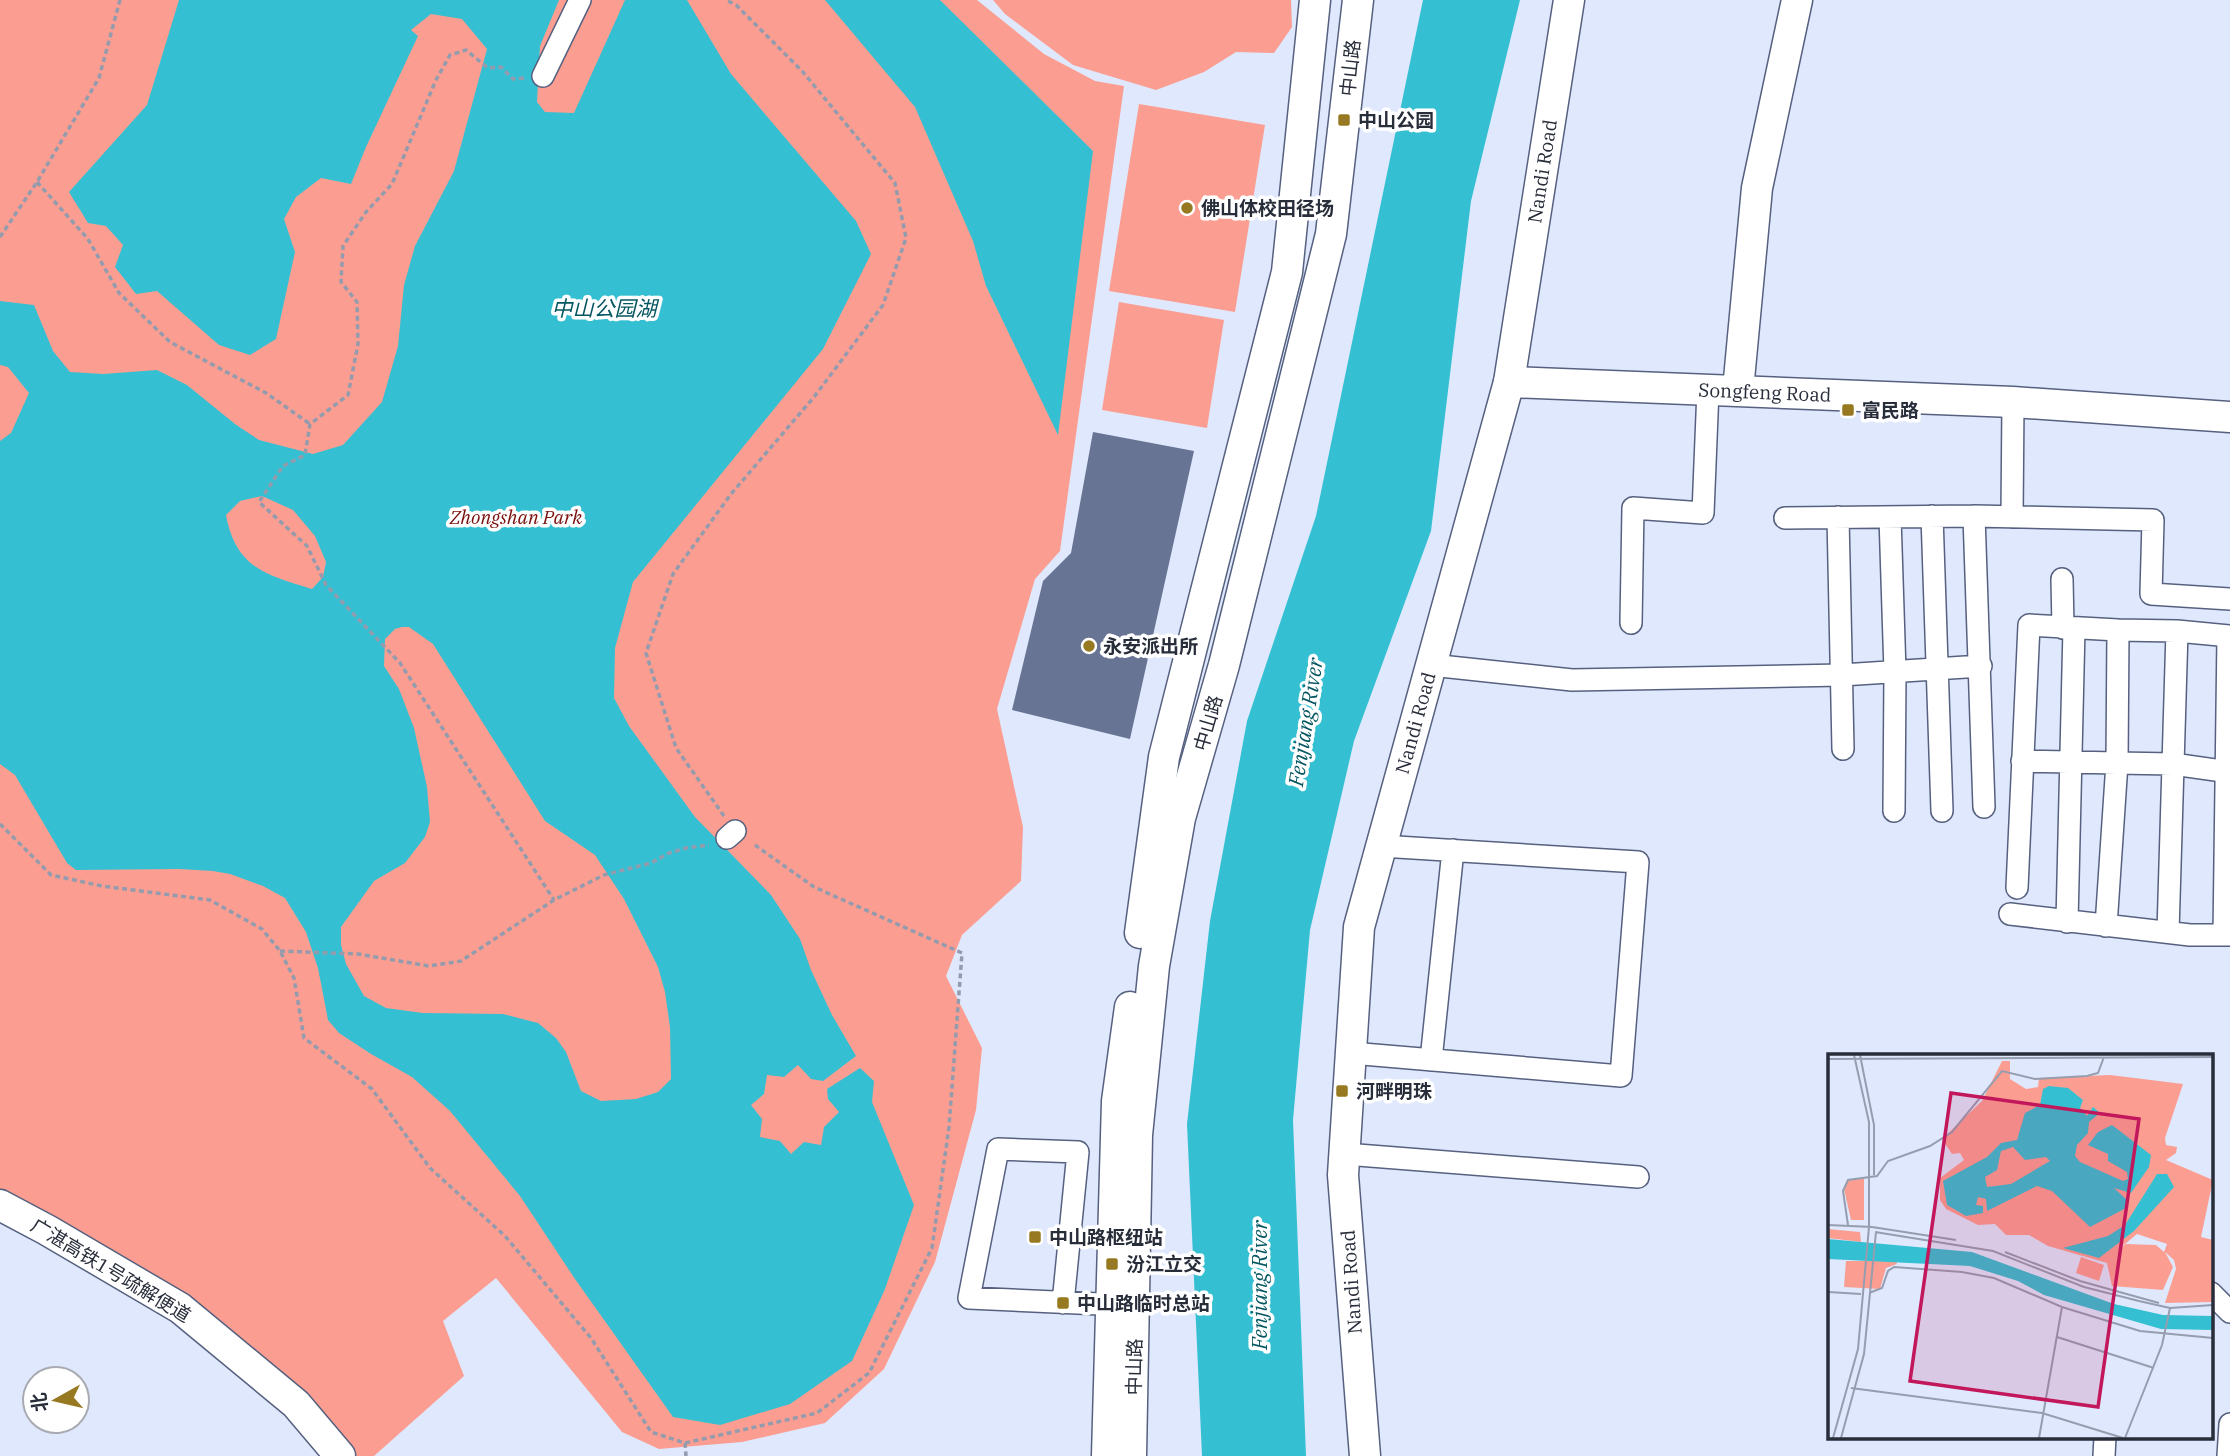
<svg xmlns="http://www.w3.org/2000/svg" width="2230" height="1456" font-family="'IBM Plex Serif','Noto Sans SC',serif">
  <rect width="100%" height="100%" fill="#dfe8fd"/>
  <path fill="#fb9e91" d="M 0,0 L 977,0 L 1044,54 L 1095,81 L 1124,86 L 1060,551 L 1035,579 L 997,709 L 1023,827 L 1021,881 L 962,935 L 946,976 L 982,1048 L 976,1110 L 935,1262 L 884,1369 L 825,1423 L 742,1442 L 659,1449 L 622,1432 L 496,1278 L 443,1321 L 464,1376 L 374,1456 L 349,1456 L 303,1395 L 0,1196 Z
    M 993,0 L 1291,0 L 1292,27 L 1274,53 L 1236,52 L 1204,72 L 1156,90 L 1073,65 L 1005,14 Z
    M 1139,104 L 1265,125 L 1235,312 L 1109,291 Z
    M 1119,302 L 1224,320 L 1207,428 L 1102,410 Z"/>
  <path fill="#34c0d2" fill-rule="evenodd" d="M 179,0 L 559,0 L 540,46 L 537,102 L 545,112 L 574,113 L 625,0 L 687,0 L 731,74 L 856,221 L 871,254 L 823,349 L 633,582 L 615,648 L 614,698 L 629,726 L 695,817 L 771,895 L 800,939 L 811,970 L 832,1015 L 856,1056 L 823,1081 L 811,1079 L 798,1065 L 784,1077 L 767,1075 L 764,1094 L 751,1105 L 762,1119 L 760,1137 L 780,1141 L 791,1154 L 804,1142 L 821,1145 L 824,1127 L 839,1112 L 828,1099 L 827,1089 L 860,1068 L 874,1081 L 872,1102 L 914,1205 L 885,1289 L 852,1361 L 790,1404 L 720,1425 L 673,1417 L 575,1279 L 520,1196 L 450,1111 L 412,1077 L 371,1054 L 339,1033 L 328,1020 L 318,968 L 306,932 L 285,898 L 263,886 L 230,874 L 213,871 L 179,869 L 76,870 L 67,863 L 15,775 L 0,764 L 0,441 L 11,433 L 29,393 L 8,367 L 0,365 L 0,301 L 34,305 L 53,351 L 70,372 L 103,374 L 157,370 L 187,385 L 235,424 L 259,440 L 313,454 L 343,445 L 382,402 L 398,346 L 404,285 L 415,246 L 454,171 L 487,49 L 462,19 L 431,14 L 411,30 L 418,36 L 366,147 L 351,184 L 321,178 L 296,197 L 284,219 L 295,252 L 276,339 L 250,355 L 219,345 L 157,291 L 136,294 L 115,267 L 123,245 L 106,226 L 88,223 L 69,192 L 147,105 ZM 262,496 L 293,510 L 315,536 L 326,562 L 323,577 L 312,589 C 266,575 236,568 226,515 L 240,501 ZM 402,627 L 409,627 L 433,644 L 545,821 L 595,855 L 624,899 L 658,967 L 665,992 L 670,1027 L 671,1079 L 658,1092 L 636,1099 L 601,1101 L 581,1091 L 566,1052 L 556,1038 L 538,1023 L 503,1014 L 423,1013 L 386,1008 L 364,996 L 346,964 L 341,945 L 341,927 L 374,881 L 405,863 L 425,837 L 430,822 L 427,787 L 414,728 L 399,689 L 384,666 L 385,639 L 395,629 Z
    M 825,0 L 940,0 L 1093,151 L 1058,435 L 986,286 L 973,241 L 915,107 Z
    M 1423,0 L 1520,0 L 1471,201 L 1431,531 L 1354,741 L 1310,930 L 1293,1120 L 1306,1456 L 1202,1456 L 1187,1124 L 1210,921 L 1247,721 L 1316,516 Z"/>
  <path fill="#687493" d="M 1093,432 L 1194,451 L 1130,739 L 1012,710 L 1043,581 L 1071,553 Z"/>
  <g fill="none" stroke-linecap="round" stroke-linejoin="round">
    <g stroke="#56617f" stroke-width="24">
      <path id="street" d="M 543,76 L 580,0
        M 1932,516 L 1942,811
        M 1974,516 L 1984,807
        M 1838,517 L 1843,749
        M 1890,517 L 1895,672 L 1894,811
        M 2012,517 L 2013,402
        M 1785,518 L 1974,516 L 2153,520 L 2151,594 L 2230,599
        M 2062,579 L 2063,628
        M 1631,623 L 1633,508 L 1703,513 L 1708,390
        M 2118,630 L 2177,631 L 2230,636
        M 1431,665 L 1572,680 L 1842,675 L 1981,666
        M 727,838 L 735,831
        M 2017,888 L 2029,625 L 2118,630 L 2117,763 L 2022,761
        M 2010,914 L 2190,935 L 2230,935
        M 2067,922 L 2074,628
        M 2106,926 L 2117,763 L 2173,764 L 2230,772
        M 2168,932 L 2177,631
        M 2224,935 L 2228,636
        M 1351,1053 L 1621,1076 L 1638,862 L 1381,846
        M 1431,1060 L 1453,850
        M 1345,1154 L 1638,1177
        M 2211,1293 L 2230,1312
        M 1063,1303 L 1078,1152 L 998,1149 L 969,1298 L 1122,1305
        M 2104,1456 L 2105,1437
        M 2228,1456 L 2230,1424"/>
    </g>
    <g stroke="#56617f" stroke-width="33">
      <g id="secondary">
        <path id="s1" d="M 1509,382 L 2013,402 L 2230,417"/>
        <path d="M 1738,390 L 1757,188 L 1797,0"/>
        <path d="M 1140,933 L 1164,757 L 1287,272 L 1315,0"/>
        <path d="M 0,1205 L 47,1230 L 180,1308 L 296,1404 L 340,1456"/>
        <path d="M 1107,1456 L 1117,1101 L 1130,1007"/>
        <path d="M 1131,1456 L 1137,1135 L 1154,966 L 1180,818 L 1224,665 L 1331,234 L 1358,0"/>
        <path id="s2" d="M 1365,1456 L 1343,1175 L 1359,927 L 1509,382 L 1569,0"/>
      </g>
    </g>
    <path stroke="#949bad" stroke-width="3.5" stroke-dasharray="5 3.5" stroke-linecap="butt" d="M 524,78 L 513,79 L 501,67 L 488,68 L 466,50 L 450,55 L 436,80 L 392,184 L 366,212 L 343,246 L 341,282 L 357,302 L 358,344 L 348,395 L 310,424 L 305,455 L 283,466 L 259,502 L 307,546 L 326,585 L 400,663 L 554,900
      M 37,182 L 88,239 L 119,293 L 170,342 L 266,393 L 310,424
      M 0,237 L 37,182 L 99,78 L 120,0
      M 724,816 L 676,748 L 646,653 L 673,574 L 731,494 L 814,397 L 883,305 L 906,238 L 895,183 L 802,71 L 736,5 L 726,0
      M 0,824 L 51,875 L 102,886 L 210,900 L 262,929 L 280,951 L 294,978 L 304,1038 L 372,1089 L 430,1168 L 505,1236 L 591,1338 L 651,1432 L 685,1443 L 817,1413 L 869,1373 L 932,1248 L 949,1127 L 962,953 L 814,887 L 752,843
      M 280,951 L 358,954 L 429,966 L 461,961 L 554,900 L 604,875 L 651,863 L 669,853 L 686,848 L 709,845
      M 685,1443 L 686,1456"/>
    <use href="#street" stroke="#fff" stroke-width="21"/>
    <use href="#secondary" stroke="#fff" stroke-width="30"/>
  </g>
  <g fill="#977921" stroke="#fff" stroke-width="2.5">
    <rect x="1337" y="113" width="14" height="14" rx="3.5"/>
    <circle cx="1187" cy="208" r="7"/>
    <rect x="1841" y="403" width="14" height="14" rx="3.5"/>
    <circle cx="1089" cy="646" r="7"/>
    <rect x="1335" y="1084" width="14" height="14" rx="3.5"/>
    <rect x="1028" y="1230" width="14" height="14" rx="3.5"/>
    <rect x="1105" y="1257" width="14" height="14" rx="3.5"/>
    <rect x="1056" y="1296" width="14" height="14" rx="3.5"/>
  </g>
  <g text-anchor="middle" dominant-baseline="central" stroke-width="7" stroke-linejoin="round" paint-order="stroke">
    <g font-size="19" fill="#282d3a" stroke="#fff">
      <text transform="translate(1350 68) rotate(-84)">中山路</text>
      <text stroke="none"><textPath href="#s2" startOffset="1309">Nandi Road</textPath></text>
      <text stroke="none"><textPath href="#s1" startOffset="256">Songfeng Road</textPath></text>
      <text transform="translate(1208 723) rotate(-74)">中山路</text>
      <text stroke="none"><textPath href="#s2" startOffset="742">Nandi Road</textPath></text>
      <text transform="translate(111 1270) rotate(31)">广湛高铁1号疏解便道</text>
      <text transform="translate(1351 1282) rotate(-94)">Nandi Road</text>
      <text transform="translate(1134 1367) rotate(-89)">中山路</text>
    </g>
    <g font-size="19" font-weight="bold" fill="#282d3a" stroke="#fff" text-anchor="start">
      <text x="1358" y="120">中山公园</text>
      <text x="1201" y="208">佛山体校田径场</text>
      <text x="1862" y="410">富民路</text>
      <text x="1103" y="646">永安派出所</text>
      <text x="1356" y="1091">河畔明珠</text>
      <text x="1049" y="1237">中山路枢纽站</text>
      <text x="1126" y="1264">汾江立交</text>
      <text x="1077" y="1303">中山路临时总站</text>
    </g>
    <g font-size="19" font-style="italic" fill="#790e0c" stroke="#fff">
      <text x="516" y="517">Zhongshan Park</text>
    </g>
    <g font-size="21" font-style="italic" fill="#045660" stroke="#fff">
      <text x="604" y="308">中山公园湖</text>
      <text transform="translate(1305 722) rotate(-81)">Fenjiang River</text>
      <text transform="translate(1259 1285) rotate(-90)">Fenjiang River</text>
    </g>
  </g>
  <g transform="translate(1828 1054)">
    <rect width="385" height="385" fill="#dfe8fd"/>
    <path d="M 174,7 L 182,7 L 182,25 L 198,35 L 210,33 L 211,24 L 282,21 L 355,30 L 337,84 L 338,91 L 349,93 L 348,99 L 338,106 L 385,126 L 373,183 L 385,186 L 385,248 L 337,249 L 348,215 L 346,206 L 337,198 L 345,213 L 335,236 L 284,232 L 279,209 L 220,192 L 201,181 L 178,181 L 167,170 L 150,171 L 118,155 L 112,146 L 112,124 L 136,106 L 132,99 L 124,100 L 114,85 L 154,47 ZM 309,180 L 339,190 L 336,198 L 328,191 L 298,190 L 291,195 ZM 36,123 L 36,166 L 23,166 L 16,135 L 20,127 ZM 0,175 L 32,178 L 33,188 L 0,184 ZM 253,203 L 276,211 L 271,227 L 248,219 ZM 18,207 L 68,207 L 69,210 L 58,214 L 52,235 L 16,233 Z" fill="#fb9e91" fill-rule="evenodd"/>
    <path d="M 221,32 L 240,34 L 255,46 L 252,54 L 259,62 L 265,53 L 272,59 L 261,68 L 260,79 L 249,91 L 247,102 L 252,108 L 295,127 L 300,125 L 299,118 L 280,107 L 280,100 L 260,91 L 270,78 L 284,71 L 323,101 L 321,113 L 303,139 L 286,134 L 299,146 L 298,154 L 262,173 L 224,137 L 209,132 L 159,157 L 158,145 L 150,143 L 148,151 L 155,152 L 155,159 L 138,162 L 119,151 L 115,127 L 159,103 L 173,89 L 189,86 L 197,59 L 212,51 L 215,35 ZM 185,93 L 197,106 L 218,103 L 222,107 L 183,130 L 159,133 L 157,123 L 169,116 L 173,97 ZM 329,120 L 339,120 L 346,133 L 306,177 L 271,204 L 235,194 L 280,182 L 297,171 ZM 0,185 L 144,198 L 286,250 L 335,261 L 385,262 L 385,276 L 333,275 L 216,241 L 190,227 L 142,212 L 0,205 Z" fill="#34c0d2" fill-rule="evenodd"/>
    <path fill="none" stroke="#969daf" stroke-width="2" d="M 32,1 L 46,71 L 46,121M 0,5 L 385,3M 0,171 L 44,173M 20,171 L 15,137 L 20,126 L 49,122 L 60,107 L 102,92 L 124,78 L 174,17 L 207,25 L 259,22 L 270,19 L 276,3M 44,173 L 128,186M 47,178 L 165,197 L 256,233 L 311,247 L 342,254 L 385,251M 177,198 L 252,227 L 331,249M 0,238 L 33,240M 41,239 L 54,234 L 60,217 L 66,213 L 134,218 L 166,224 L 234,253 L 312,277 L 385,284M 229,283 L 326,314M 23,334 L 214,359 L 295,384M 5,384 L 30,295 L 41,173 L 41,68 L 26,1M 13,384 L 36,300 L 48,178M 211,384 L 234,253M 297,384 L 334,291 L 342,254"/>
    <path fill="#c2185b" fill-opacity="0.15" stroke="#c2185b" stroke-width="3.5" d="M 123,39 L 311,65 L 270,353 L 82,327 Z"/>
    <rect width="385" height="385" fill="none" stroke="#282d3a" stroke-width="3.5"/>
  </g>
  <g transform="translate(56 1400) rotate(262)"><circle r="33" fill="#ffffff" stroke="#a9abb0" stroke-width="2"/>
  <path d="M0-5L12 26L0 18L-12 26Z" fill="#977921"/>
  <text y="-10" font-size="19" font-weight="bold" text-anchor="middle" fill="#282d3a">北</text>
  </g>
</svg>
